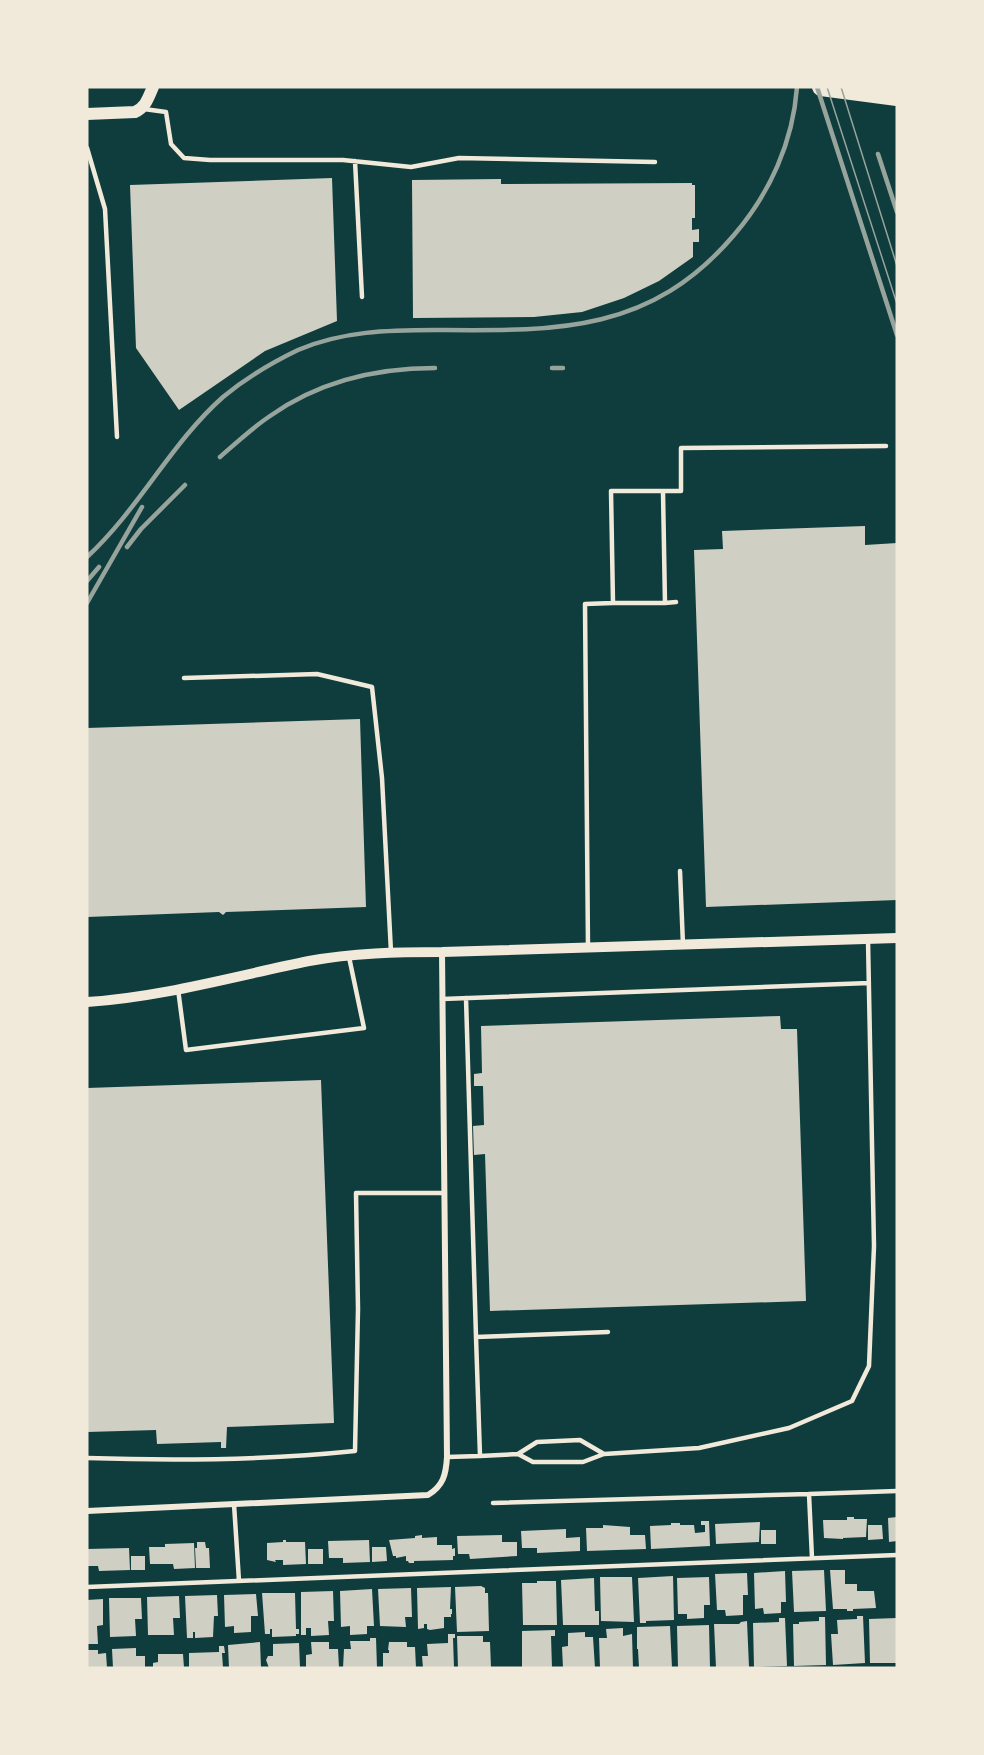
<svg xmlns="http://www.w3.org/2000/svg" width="984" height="1755" font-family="'Fira Sans',sans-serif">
  <rect width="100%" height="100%" fill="#0f3d3e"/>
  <path fill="#cfcfc3" d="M 332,178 L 337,321 L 265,351 L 179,410 L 136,348 L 130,185 Z
    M 501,179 L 501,184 L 692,183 L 692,185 L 695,185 L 695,218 L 692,218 L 692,230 L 699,229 L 699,242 L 693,242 L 693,257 L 659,281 L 624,298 L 582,312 L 534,317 L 413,318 L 412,180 Z
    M 865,526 L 865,545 L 897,543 L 897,900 L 706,907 L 694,550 L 723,549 L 722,531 Z
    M 360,719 L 366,907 L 226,912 L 223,915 L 219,912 L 87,917 L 87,728 Z
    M 780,1016 L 781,1029 L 797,1029 L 806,1301 L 490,1311 L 485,1154 L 474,1155 L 473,1126 L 484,1125 L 483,1086 L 474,1086 L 474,1074 L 482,1073 L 481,1026 Z
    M 321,1080 L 334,1423 L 227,1427 L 226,1448 L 221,1448 L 221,1442 L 157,1444 L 156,1430 L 87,1432 L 87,1088 Z
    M 847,1517 L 854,1517 L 854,1519 L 867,1519 L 866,1537 L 843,1538 L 843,1539 L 824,1538 L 823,1520 L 847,1520 Z
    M 897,1517 L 897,1541 L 889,1542 L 888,1518 Z
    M 701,1521 L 709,1521 L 710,1546 L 651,1549 L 650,1526 L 671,1525 L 671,1523 L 680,1523 L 680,1525 L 694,1525 L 695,1533 L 705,1532 L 705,1525 L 701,1525 Z
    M 760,1522 L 759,1542 L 716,1544 L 715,1524 Z
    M 603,1525 L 630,1527 L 630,1535 L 645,1535 L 646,1549 L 587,1551 L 586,1528 L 603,1528 Z
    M 868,1525 L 882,1525 L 883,1539 L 868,1540 Z
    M 566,1529 L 566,1538 L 580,1537 L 580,1551 L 537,1553 L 537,1548 L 522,1548 L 521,1531 Z
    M 761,1530 L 776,1530 L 776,1544 L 761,1544 Z
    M 422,1535 L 422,1538 L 437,1537 L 437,1545 L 452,1545 L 452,1549 L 455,1548 L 455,1556 L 453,1556 L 453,1560 L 414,1561 L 414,1563 L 409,1563 L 408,1561 L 406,1561 L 406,1556 L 396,1558 L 396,1556 L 393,1556 L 389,1540 L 415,1538 L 415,1536 Z
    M 502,1535 L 502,1542 L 517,1542 L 517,1556 L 470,1559 L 469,1554 L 458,1554 L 457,1536 Z
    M 283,1540 L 286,1540 L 286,1542 L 305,1542 L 306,1564 L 283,1565 L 283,1560 L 275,1560 L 276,1562 L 267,1560 L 267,1543 L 283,1542 Z
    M 369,1540 L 370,1562 L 343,1563 L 343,1558 L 329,1558 L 328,1541 Z
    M 197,1542 L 205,1542 L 206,1548 L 209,1548 L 210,1568 L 196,1568 L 195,1548 L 197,1548 Z
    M 194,1543 L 195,1568 L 174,1569 L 173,1564 L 150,1564 L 149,1547 L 165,1547 L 165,1544 Z
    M 372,1547 L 386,1547 L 387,1561 L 372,1562 Z
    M 129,1548 L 130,1570 L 99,1571 L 98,1566 L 87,1566 L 87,1549 Z
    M 308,1549 L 323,1549 L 323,1564 L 308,1564 Z
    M 131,1556 L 145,1556 L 145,1570 L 131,1570 Z
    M 824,1570 L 826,1611 L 794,1612 L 792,1571 Z
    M 830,1570 L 845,1570 L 845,1584 L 857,1584 L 857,1591 L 874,1591 L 876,1608 L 853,1609 L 853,1611 L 847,1611 L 847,1609 L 833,1609 Z
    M 785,1571 L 786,1602 L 781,1602 L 781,1613 L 764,1614 L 763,1608 L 755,1609 L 754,1573 Z
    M 747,1573 L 748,1595 L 743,1595 L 743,1615 L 726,1616 L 725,1610 L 717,1610 L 715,1574 Z
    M 673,1576 L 674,1620 L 646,1621 L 646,1623 L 640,1623 L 638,1578 Z
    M 600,1577 L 632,1577 L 634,1622 L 601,1621 Z
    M 709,1577 L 710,1605 L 704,1605 L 704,1618 L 687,1619 L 687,1614 L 678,1614 L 677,1578 Z
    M 594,1578 L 595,1611 L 599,1611 L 599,1625 L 563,1625 L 561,1580 Z
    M 537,1581 L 556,1581 L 557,1625 L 523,1625 L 522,1583 L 537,1583 Z
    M 481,1586 L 485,1588 L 485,1593 L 488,1593 L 489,1631 L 457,1632 L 455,1587 Z
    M 451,1587 L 450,1609 L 452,1609 L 452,1614 L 451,1614 L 451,1617 L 444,1617 L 444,1628 L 430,1630 L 427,1629 L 427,1624 L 424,1624 L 424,1628 L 418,1629 L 417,1588 Z
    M 411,1588 L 412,1617 L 405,1617 L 406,1627 L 380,1626 L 378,1589 Z
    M 372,1589 L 374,1626 L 367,1626 L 367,1634 L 350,1635 L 350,1626 L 341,1627 L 340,1591 Z
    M 333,1591 L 334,1621 L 328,1621 L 329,1635 L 311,1636 L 311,1628 L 306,1628 L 306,1635 L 301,1635 L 301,1592 Z
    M 262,1593 L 295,1593 L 296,1629 L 299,1629 L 299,1634 L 296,1634 L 296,1636 L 272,1637 L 272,1629 L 270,1629 L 270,1634 L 265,1634 Z
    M 256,1594 L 258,1616 L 251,1616 L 251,1632 L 234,1633 L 234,1626 L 225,1627 L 224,1595 Z
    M 217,1595 L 218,1616 L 214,1616 L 213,1637 L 195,1638 L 195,1632 L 193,1632 L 193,1638 L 187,1638 L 185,1596 Z
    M 179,1596 L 180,1618 L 173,1618 L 174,1635 L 148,1635 L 147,1597 Z
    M 109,1598 L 141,1598 L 142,1619 L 135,1619 L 136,1636 L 110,1637 Z
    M 103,1599 L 103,1625 L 97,1626 L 98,1644 L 87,1644 L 87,1600 Z
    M 857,1616 L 863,1616 L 865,1663 L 833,1665 L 831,1634 L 838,1634 L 837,1620 L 857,1619 Z
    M 819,1617 L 825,1617 L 826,1665 L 794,1666 L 793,1624 L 799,1624 L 799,1622 L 819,1621 Z
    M 779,1618 L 785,1618 L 787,1666 L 754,1667 L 753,1623 L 779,1622 Z
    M 897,1618 L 897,1663 L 870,1663 L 869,1619 Z
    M 747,1621 L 749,1667 L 716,1668 L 714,1624 L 739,1624 L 741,1622 Z
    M 709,1625 L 710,1668 L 678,1668 L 677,1626 Z
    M 670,1626 L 672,1668 L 639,1668 L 638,1649 L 637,1649 L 637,1627 Z
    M 623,1628 L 623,1636 L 632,1634 L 633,1668 L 600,1668 L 599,1638 L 607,1638 L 606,1629 Z
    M 555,1630 L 555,1636 L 551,1636 L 552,1668 L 522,1668 L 522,1631 Z
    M 585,1632 L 585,1637 L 593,1637 L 595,1668 L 563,1668 L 562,1647 L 568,1646 L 568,1633 Z
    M 448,1634 L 455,1634 L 455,1638 L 453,1638 L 454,1668 L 423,1668 L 422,1656 L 428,1656 L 427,1644 L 448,1643 Z
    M 457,1636 L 483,1636 L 483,1642 L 490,1642 L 491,1668 L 458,1668 Z
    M 370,1638 L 376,1638 L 377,1668 L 343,1668 L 344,1649 L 351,1649 L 350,1641 L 370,1641 Z
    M 260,1642 L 261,1668 L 229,1668 L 228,1645 Z
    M 311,1642 L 329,1642 L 329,1649 L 338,1649 L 339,1668 L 306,1668 L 306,1655 L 312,1654 Z
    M 389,1642 L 407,1642 L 407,1647 L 415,1647 L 416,1668 L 383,1668 L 383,1653 L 389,1653 L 389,1650 L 388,1650 Z
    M 299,1643 L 300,1668 L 269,1668 L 266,1660 L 268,1656 L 273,1656 L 273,1644 Z
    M 219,1646 L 224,1646 L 225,1653 L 222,1653 L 223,1668 L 189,1668 L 189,1653 L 219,1652 Z
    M 136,1648 L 136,1656 L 145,1656 L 145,1668 L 113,1668 L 112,1649 Z
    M 87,1650 L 98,1650 L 98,1654 L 106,1653 L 107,1668 L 87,1668 Z
    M 158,1654 L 183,1654 L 184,1668 L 153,1668 L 153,1663 L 158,1662 Z"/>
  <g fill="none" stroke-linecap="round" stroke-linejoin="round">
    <path stroke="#f1e9da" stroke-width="4.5" d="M 144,109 L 166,112 L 171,144 L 184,158 L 210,160 L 343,160 L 411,167 L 459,158 L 655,162
      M 87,148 L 105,209 L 117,437
      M 355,161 L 362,297
      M 613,603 L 665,603 L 663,492
      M 665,603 L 676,602
      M 184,678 L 317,674 L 372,687 L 382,778 L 391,952
      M 680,871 L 683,945
      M 588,948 L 585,604 L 613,603 L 611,491 L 681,491 L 681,448 L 886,446
      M 178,989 L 186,1050 L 364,1028 L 349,957
      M 466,998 L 476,1337
      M 442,999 L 869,983
      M 604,1454 L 699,1448 L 789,1428 L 852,1401 L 869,1366 L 874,1246 L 868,940
      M 480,1456 L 518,1454 L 533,1462 L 583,1462 L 604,1454 L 580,1440 L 537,1442 L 518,1454
      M 447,1457 L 480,1456 L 476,1337 L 608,1332
      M 87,1458 C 176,1461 267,1460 355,1451 L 358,1309 L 356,1193 L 444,1193
      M 809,1494 L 897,1491
      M 493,1503 L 809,1494 L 812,1558
      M 234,1504 L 239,1581
      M 87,1587 L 897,1555"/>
    <path stroke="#f1e9da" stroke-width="6" d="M 87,1511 L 428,1495 C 443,1486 446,1475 447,1457 L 442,952"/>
    <path stroke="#f1e9da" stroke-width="10" d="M 87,1002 C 162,997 235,976 309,961 C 353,953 397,952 442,952 L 897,938"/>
    <path stroke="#f1e9da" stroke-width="12" d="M 87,114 L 135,112 C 146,107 148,98 153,87"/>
    <path stroke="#f1e9da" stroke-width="18" d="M 821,87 L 897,97"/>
    <path stroke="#97a49c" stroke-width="1.5" d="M 827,87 L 897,304
      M 841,87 L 897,266"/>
    <path stroke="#97a49c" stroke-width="4.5" d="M 817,87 L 897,335
      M 878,154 L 897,212
      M 552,368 L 563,368
      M 220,457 C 236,443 252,428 270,416 C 318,382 376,368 435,368
      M 127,547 L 141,529 L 185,485
      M 87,557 C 139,509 171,443 223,397 C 246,378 271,363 298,350 C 342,331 389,330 436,330 C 555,331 650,334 734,235 C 770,193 793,142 797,87
      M 87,581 L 99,567
      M 87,603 L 142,507"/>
  </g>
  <rect width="984" height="1755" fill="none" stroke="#f1e9da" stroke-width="177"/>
</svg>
